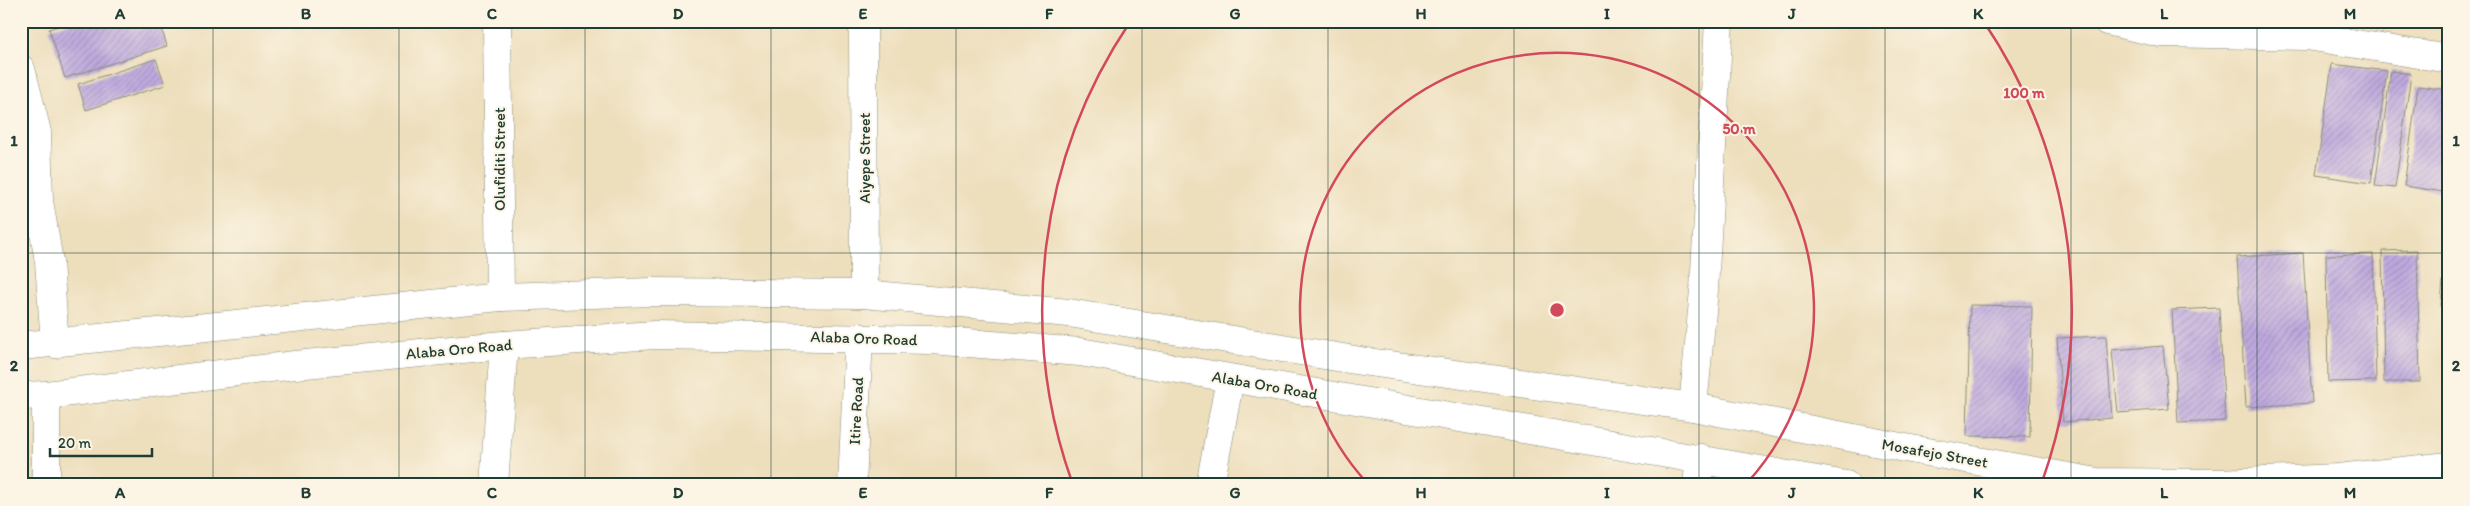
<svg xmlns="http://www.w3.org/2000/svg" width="2470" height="506" font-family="Itim,sans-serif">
  <defs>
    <pattern id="building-hatch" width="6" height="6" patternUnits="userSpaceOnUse" patternTransform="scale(1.25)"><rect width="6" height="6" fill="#c0aadf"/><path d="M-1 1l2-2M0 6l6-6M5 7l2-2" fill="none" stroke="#9b8cb6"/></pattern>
  </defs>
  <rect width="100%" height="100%" fill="#fcf5e5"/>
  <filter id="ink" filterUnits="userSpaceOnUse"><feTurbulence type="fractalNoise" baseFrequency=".02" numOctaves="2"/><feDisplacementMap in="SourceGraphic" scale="10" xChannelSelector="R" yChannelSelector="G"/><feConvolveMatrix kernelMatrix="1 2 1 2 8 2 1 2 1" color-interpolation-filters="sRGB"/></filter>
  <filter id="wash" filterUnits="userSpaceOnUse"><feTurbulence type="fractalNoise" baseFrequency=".0096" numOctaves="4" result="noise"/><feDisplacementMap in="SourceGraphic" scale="20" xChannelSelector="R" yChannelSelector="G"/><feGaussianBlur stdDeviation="1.12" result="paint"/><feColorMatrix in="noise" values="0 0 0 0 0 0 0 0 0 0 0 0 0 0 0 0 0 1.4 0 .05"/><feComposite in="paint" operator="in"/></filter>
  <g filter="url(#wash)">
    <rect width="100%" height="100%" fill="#eddebc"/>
    <g id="blocks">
      <path fill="url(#building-hatch)" d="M 75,21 L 159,21 L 167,46 L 65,78 L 49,29 Z
        M 156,59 L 165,85 L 86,110 L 78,84 Z
        M 2332,64 L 2387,71 L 2371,183 L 2316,175 Z
        M 2391,71 L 2411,74 L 2395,188 L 2375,186 Z
        M 2418,86 L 2449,90 L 2449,159 L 2444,192 L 2404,186 Z
        M 2417,250 L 2420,382 L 2384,382 L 2382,251 Z
        M 2303,253 L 2312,403 L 2246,407 L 2237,257 Z
        M 2373,254 L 2376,381 L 2328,382 L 2326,255 Z
        M 2443,280 L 2449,280 L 2449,307 L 2441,306 Z
        M 1970,305 L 2032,306 L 2030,437 L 1967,436 Z
        M 2219,308 L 2225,421 L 2178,423 L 2172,310 Z
        M 2106,336 L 2112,418 L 2063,422 L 2057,338 Z
        M 2163,346 L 2169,409 L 2118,413 L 2112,350 Z"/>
    </g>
  </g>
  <g filter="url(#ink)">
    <use href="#blocks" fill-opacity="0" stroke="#868e78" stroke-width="1"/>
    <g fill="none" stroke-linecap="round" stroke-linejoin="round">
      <g stroke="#868e78" stroke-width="29">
        <path id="street" d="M 497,21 L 500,297
          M 863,21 L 864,294
          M 2107,21 L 2161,33 L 2307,36 L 2449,59
          M 21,69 L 37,132 L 39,201 L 49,262 L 55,344
          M 46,395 L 46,485
          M 1693,407 L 1704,290 L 1719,21
          M 494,485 L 504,345
          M 852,485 L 859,337
          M 1210,485 L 1230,379
          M 1697,485 L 1700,458"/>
      </g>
      <g stroke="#868e78" stroke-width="29">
        <path id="secondary" d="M 21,346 L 500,297 L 652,292 L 864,294 L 1069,313 L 1361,361 L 1693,407 L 1916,450 L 2097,482 L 2218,483 L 2338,478 L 2449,466
          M 21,396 L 46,395 L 295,365 L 504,345 L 655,335 L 931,340 L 1080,352 L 1846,485"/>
      </g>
      <use href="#street" stroke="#fff" stroke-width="28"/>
      <use href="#secondary" stroke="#fff" stroke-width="28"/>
    </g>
  </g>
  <path fill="none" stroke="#1f3d34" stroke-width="1" stroke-opacity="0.55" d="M 213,21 L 213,485M 399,21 L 399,485M 585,21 L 585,485M 771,21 L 771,485M 956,21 L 956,485M 1142,21 L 1142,485M 1328,21 L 1328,485M 1514,21 L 1514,485M 1699,21 L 1699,485M 1885,21 L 1885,485M 2071,21 L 2071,485M 2257,21 L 2257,485M 21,253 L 2449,253"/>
  <g fill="none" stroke="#d1495b" stroke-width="2.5">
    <path d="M1368 484A257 257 0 1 1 1746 484"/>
    <path d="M1072 482A515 515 0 0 1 1130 22M1984 22A515 515 0 0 1 2042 482"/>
  </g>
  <g text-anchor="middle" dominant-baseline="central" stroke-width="4" stroke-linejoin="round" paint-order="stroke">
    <g font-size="16" fill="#1f3d34" stroke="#fcf5e5">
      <text transform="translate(864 158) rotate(-90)">Aiyepe Street</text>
      <text transform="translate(499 159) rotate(-90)">Olufiditi Street</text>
      <text transform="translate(864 338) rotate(2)">Alaba Oro Road</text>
      <text transform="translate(459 349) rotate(-5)">Alaba Oro Road</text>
      <text transform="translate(1265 385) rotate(10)">Alaba Oro Road</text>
      <text transform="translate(856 411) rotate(-87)">Itire Road</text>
      <text transform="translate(1935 453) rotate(10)">Mosafejo Street</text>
    </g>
  </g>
  <circle cx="1557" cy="310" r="8" fill="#d1495b" stroke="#fcf5e5" stroke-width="2.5"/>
  <g font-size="15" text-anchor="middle" font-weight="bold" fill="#d1495b" stroke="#fcf5e5" stroke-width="4" stroke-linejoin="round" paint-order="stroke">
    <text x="2024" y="98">100 m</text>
    <text x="1739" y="134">50 m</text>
  </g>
  <rect width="2470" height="506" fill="none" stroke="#fcf5e5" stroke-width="55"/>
  <path d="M50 448v8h102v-8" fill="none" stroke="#1f3d34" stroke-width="2.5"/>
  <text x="58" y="448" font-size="15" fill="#1f3d34" stroke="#fcf5e5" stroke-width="4" paint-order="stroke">20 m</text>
  <rect x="28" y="28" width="2414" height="450" fill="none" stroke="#1f3d34" stroke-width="2"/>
  <g font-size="16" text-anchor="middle" font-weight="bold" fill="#1f3d34">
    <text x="120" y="19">A</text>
    <text x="306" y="19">B</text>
    <text x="492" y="19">C</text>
    <text x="678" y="19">D</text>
    <text x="863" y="19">E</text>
    <text x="1049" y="19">F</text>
    <text x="1235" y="19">G</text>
    <text x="1421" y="19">H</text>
    <text x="1607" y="19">I</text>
    <text x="1792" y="19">J</text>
    <text x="1978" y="19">K</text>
    <text x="2164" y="19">L</text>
    <text x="2350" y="19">M</text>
    <text x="14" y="146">1</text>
    <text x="2456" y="146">1</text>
    <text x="14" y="371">2</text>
    <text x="2456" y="371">2</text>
    <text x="120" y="498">A</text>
    <text x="306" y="498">B</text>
    <text x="492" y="498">C</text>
    <text x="678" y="498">D</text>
    <text x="863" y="498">E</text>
    <text x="1049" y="498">F</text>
    <text x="1235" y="498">G</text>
    <text x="1421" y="498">H</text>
    <text x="1607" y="498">I</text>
    <text x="1792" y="498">J</text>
    <text x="1978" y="498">K</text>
    <text x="2164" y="498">L</text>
    <text x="2350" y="498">M</text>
  </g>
</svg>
